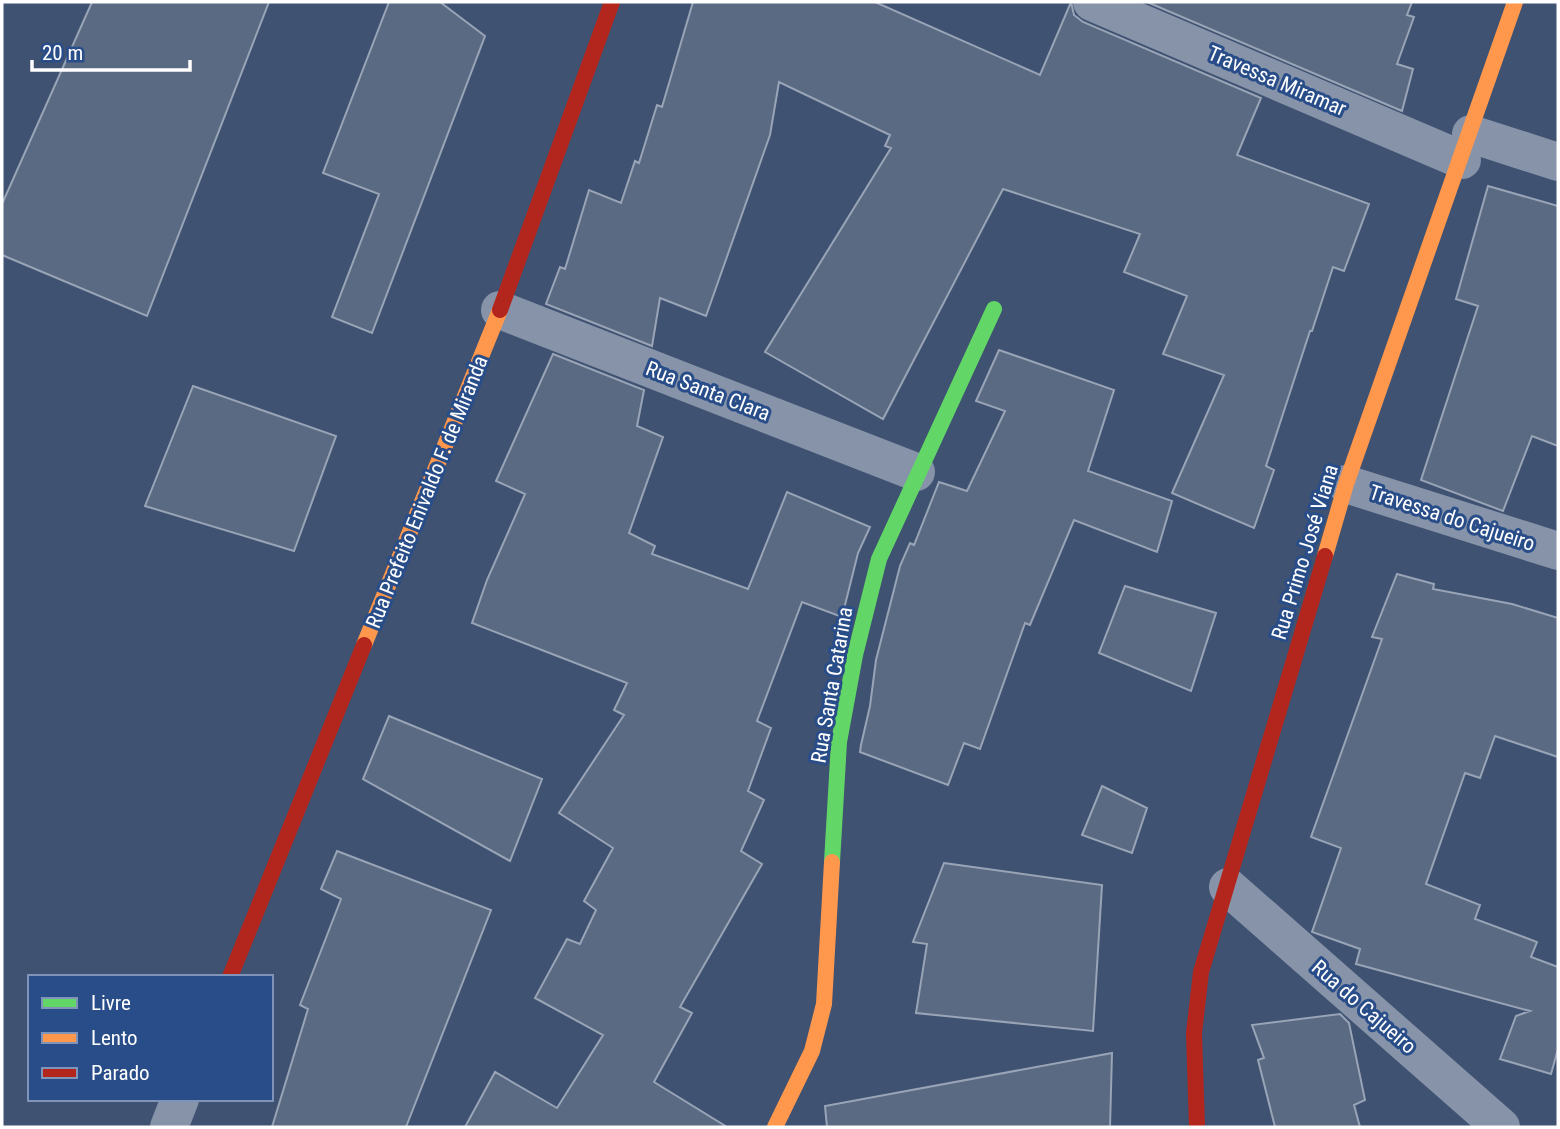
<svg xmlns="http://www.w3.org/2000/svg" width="1560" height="1129" font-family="'Roboto Condensed',sans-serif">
  <rect width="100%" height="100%" fill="#3f5272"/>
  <path fill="#5a6a83" stroke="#99a4b6" stroke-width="2" d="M 92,2 L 269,2 L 147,316 L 2,255 L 2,204 Z
    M 389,2 L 440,2 L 485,36 L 372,333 L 332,317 L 379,194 L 323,173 Z
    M 693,2 L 875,2 L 1040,75 L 1071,2 L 1074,15 L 1083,22 L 1261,98 L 1237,155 L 1369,204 L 1344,271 L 1333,267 L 1312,331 L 1310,331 L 1266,466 L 1274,470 L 1254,528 L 1172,493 L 1224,375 L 1163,354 L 1187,296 L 1124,272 L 1140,234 L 1003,189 L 883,419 L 765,352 L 891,148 L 885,146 L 890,135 L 779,82 L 770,135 L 706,316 L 660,298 L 652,346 L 546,304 L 560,267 L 565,269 L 589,190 L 621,203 L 635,161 L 639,163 L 657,105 L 662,107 Z
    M 1147,2 L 1412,2 L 1407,15 L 1414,17 L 1397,64 L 1413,69 L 1402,111 Z
    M 1488,186 L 1558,206 L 1558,446 L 1532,436 L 1503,511 L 1421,480 L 1478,306 L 1456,299 Z
    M 999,350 L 1114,390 L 1088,471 L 1172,501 L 1157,552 L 1074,520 L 1030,625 L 1025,623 L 980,749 L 964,743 L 948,785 L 860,752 L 861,745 L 870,706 L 876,660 L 900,566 L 910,543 L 914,545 L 939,482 L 967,491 L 1005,411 L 976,401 Z
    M 553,354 L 644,390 L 637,426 L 663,437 L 629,533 L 655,546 L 652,554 L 748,589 L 787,492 L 870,527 L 858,553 L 842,617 L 802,602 L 757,721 L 771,728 L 748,791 L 764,800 L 741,851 L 762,864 L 680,1007 L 692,1013 L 654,1082 L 727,1127 L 465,1127 L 495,1072 L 557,1108 L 603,1035 L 535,998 L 567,939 L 580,944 L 596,910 L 584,901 L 613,848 L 559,813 L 624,715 L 614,710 L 627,683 L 472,623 L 487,580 L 525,494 L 496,481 Z
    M 193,386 L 336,436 L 294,551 L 145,506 Z
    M 1397,574 L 1434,584 L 1433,589 L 1512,604 L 1558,618 L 1558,757 L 1495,736 L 1480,778 L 1465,773 L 1426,884 L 1480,905 L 1475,919 L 1537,942 L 1531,957 L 1558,967 L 1558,1049 L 1551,1074 L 1500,1059 L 1516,1016 L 1530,1011 L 1356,964 L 1360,949 L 1312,932 L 1341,848 L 1311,837 L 1382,639 L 1372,637 Z
    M 1125,586 L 1216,613 L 1191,691 L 1099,653 Z
    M 389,716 L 542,779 L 510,861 L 363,779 Z
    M 1102,786 L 1147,808 L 1132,853 L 1082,835 Z
    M 337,851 L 491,910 L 406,1127 L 272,1127 L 308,1009 L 300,1005 L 341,899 L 321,889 Z
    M 944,863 L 1102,885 L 1093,1031 L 916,1013 L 927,944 L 913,942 Z
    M 1340,1014 L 1349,1023 L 1365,1100 L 1354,1105 L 1360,1127 L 1275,1127 L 1258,1060 L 1264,1058 L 1252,1025 Z
    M 1112,1053 L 1110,1127 L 827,1127 L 825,1106 Z"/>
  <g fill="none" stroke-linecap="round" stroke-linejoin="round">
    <path stroke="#8693a8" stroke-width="38" d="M 1092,2 L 1462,160
      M 1471,134 L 1558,162
      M 500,310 L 916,472
      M 1346,484 L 1558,551
      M 1228,887 L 1501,1127
      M 169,1127 L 180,1099"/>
    <path stroke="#63d668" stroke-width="16" d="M 832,862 L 839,742 L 855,655 L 879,559 L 994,309"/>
    <path stroke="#ff974d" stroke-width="16" d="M 1325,556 L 1346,484 L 1515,2
      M 364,645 L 500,310
      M 775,1127 L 812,1051 L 824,1004 L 832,862"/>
    <path stroke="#b3261e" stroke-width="16" d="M 500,310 L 612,2
      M 230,977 L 364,645
      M 1197,1127 L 1194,1033 L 1201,972 L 1325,556"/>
  </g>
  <g text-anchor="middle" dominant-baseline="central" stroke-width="6" stroke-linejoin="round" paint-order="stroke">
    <g font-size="21" fill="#fff" stroke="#294d88">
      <text transform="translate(1277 81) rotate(23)">Travessa Miramar</text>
      <text transform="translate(708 391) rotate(21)">Rua Santa Clara</text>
      <text transform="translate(427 492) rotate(-68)">Rua Prefeito Enivaldo F. de Miranda</text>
      <text transform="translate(1452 518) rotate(18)">Travessa do Cajueiro</text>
      <text transform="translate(1305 552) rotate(-73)">Rua Primo José Viana</text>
      <text transform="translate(832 685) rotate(-80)">Rua Santa Catarina</text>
      <text transform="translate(1364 1007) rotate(41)">Rua do Cajueiro</text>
    </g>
  </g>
  <rect width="1560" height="1129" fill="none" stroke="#ffffff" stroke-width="7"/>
  <rect x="28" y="975" width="245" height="126" fill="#294d88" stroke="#7f94b8" stroke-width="2"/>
  <rect x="42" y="998" width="35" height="10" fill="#63d668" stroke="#7f94b8" stroke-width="2"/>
  <text x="91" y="1010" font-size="21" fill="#ffffff">Livre</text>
  <rect x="42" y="1033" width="35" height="10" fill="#ff974d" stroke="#7f94b8" stroke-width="2"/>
  <text x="91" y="1045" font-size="21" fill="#ffffff">Lento</text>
  <rect x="42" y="1068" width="35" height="10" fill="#b3261e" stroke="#7f94b8" stroke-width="2"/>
  <text x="91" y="1080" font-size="21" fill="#ffffff">Parado</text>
  <path d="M32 60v10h158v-10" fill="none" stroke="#ffffff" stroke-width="3.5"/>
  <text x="42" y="60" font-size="21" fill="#ffffff" stroke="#294d88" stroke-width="5" paint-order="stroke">20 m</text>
</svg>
